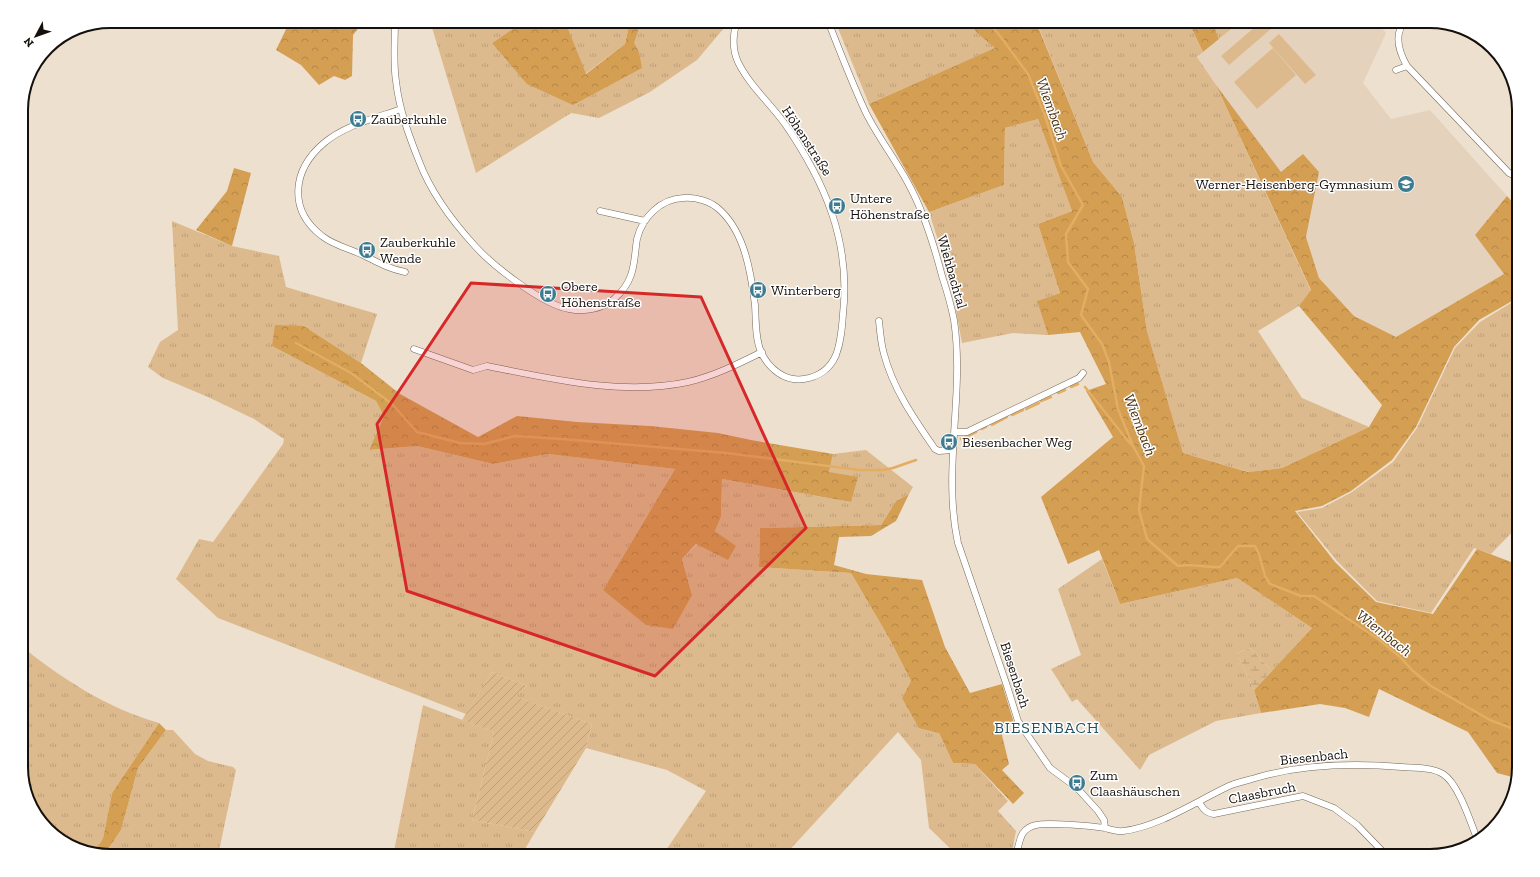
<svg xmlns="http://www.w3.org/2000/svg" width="1540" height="877" font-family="'Zilla Slab',serif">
  <defs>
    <pattern id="grass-tufts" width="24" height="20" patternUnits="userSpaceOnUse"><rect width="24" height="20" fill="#ddba8d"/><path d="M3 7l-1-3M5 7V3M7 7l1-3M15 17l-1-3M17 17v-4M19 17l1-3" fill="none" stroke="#bd9f78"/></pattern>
    <pattern id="forest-crowns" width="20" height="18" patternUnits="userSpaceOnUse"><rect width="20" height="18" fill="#d49e53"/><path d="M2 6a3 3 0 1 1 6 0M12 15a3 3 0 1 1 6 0" fill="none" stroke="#b58747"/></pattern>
    <pattern id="wetland-marsh" width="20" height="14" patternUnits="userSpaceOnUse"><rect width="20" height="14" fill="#ddba8d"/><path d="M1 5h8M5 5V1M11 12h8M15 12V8" fill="none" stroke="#bd9f78"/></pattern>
    <pattern id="garden-furrows" width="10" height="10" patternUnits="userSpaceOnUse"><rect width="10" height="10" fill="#ddba8d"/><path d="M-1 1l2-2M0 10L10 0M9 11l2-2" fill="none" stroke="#bd9f78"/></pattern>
  </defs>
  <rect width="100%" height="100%" fill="#ede0cf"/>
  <path fill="#e5d2bc" d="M 1241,21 L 1376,21 L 1386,33 L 1363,83 L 1391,119 L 1430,110 L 1507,196 L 1475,235 L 1504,274 L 1396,337 L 1354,316 L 1319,278 L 1306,237 L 1319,172 L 1281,172 L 1216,85 L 1197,57 Z"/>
  <path fill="url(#grass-tufts)" d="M 430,21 L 524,21 L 492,43 L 573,105 L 639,52 L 633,43 L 641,21 L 730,21 L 697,60 L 650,92 L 599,118 L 571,113 L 476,173 Z
    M 565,21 L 630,21 L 625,44 L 585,74 Z
    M 835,21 L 970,21 L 976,32 L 996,48 L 869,104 Z
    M 1053,21 L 1188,21 L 1203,52 L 1197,57 L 1216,85 L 1311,291 L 1299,306 L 1258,331 L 1302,398 L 1369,427 L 1282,468 L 1249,472 L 1183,453 L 1147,331 L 1134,243 L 1122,197 L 1093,162 L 1039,28 Z
    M 1212,21 L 1241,21 L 1219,39 Z
    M 1038,119 L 1072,211 L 1038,224 L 1060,293 L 1037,301 L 1048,335 L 1013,333 L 962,343 L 950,278 L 929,212 L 1004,185 L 1005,128 Z
    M 172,221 L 232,246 L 279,256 L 286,287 L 377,314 L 361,363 L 304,326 L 272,346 L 376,401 L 384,416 L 369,450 L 417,446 L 493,464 L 548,454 L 675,469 L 603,590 L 692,595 L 682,559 L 697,544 L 735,546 L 715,531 L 721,517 L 722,479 L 851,502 L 829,472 L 833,454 L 866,450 L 913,487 L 909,494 L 896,501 L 881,525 L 760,528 L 759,567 L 851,573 L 889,638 L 911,681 L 902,698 L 939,733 L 953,763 L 975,764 L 1008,801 L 998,811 L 1016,831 L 1011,856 L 958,856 L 929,828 L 921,760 L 898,732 L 785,855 L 786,856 L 662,856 L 706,791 L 667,770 L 586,748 L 592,724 L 515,697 L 527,686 L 492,672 L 466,714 L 218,618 L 176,579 L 199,539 L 213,542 L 283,444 L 284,439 L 254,419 L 208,397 L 163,378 L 148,367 L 160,342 L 178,330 Z
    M 1519,298 L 1519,525 L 1491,554 L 1474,548 L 1431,613 L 1377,601 L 1337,561 L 1297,512 L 1322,508 L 1352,492 L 1393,462 L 1417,428 L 1455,348 L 1480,322 Z
    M 1102,559 L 1120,604 L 1237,578 L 1312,628 L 1272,671 L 1250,648 L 1237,653 L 1254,690 L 1261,713 L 1216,721 L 1149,755 L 1140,770 L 1077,699 L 1072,702 L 1051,669 L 1081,655 L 1058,589 Z
    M 21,646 C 64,680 107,708 159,723 L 120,781 L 112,793 L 103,838 L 95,852 L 66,844 L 36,816 L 21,772 Z
    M 423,705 L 494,732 L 472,820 L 535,832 L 521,856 L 393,856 Z
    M 166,730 L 173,730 L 195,754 L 208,761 L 233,767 L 236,770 L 218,856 L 110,856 L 104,855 L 121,830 L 138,768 Z"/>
  <path fill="url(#forest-crowns)" d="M 290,21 L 364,21 L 353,35 L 352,76 L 345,80 L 334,76 L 319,85 L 301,65 L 276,50 Z
    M 524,21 L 565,21 L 586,74 L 625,44 L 630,21 L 641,21 L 634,43 L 639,52 L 642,68 L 573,105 L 527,84 L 492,43 Z
    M 970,21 L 1005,21 L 1013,29 L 1028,21 L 1053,21 L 1039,29 L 1093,162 L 1122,197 L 1134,243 L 1147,331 L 1183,453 L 1248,472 L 1282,468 L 1369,427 L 1382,405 L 1299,306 L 1311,290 L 1216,85 L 1281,172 L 1303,154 L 1319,172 L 1306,237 L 1319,278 L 1354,316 L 1396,337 L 1504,274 L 1475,235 L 1507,196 L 1519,209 L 1519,297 L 1479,320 L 1454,347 L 1416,427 L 1392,460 L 1351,491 L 1322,506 L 1295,511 L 1335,562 L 1376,602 L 1433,614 L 1477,549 L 1519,565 L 1519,767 L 1516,778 L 1497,773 L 1468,732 L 1379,689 L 1369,717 L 1345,708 L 1320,704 L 1261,713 L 1254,690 L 1312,628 L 1237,578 L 1120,604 L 1099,550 L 1068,564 L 1041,497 L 1113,437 L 1086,391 L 1106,384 L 1080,332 L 1048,335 L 1037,301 L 1060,293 L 1038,224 L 1072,211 L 1038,119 L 1005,128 L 1004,185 L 929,212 L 869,104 L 995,48 L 976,32 Z
    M 1188,21 L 1212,21 L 1219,39 L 1203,52 Z
    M 234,168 L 251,173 L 232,246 L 196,230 L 227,191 Z
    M 275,325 L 304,326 L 361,363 L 400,394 L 478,437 L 517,416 L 577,422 L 650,426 L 718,433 L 751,440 L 833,454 L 829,472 L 858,477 L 851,502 L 722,479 L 721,517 L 715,531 L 736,546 L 728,560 L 696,544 L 682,559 L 692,595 L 673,629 L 646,625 L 603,590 L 675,469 L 548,454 L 493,464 L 417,446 L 369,450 L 384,416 L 376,401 L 272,346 Z
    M 909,494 L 896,521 L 871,536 L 839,537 L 834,565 L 866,574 L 922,580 L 945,647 L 970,693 L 1002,684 L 1014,723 L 1000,727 L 1009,764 L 1002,770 L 1024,793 L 1013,804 L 975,764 L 953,763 L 939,733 L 919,728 L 902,698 L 911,681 L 889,638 L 851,573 L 759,567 L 760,528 L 881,525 L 896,501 Z
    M 159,723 L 166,730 L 138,768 L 121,830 L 104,855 L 95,852 L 103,838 L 112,793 L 120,781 Z"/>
  <path fill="url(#wetland-marsh)" d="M 1250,648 L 1272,671 L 1254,690 L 1237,653 Z"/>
  <path fill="#ddba8d" d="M 1262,21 L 1280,21 L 1229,65 L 1221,56 Z
    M 1279,34 L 1316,75 L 1305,84 L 1269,43 Z
    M 1273,48 L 1296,75 L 1257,109 L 1234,82 Z"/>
  <path fill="url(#garden-furrows)" d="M 492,672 L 527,686 L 516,697 L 592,724 L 586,748 L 535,832 L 472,820 L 494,732 L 462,720 Z"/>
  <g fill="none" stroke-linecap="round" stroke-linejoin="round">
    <path stroke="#e3ad62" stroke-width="2.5" d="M 986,21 L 997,32 L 1028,74 L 1045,116 L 1061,166 L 1083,205 L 1066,234 L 1068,262 L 1088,289 L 1081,315 L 1102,344 L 1109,362 L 1118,409 L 1133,446 L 1144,466 L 1139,510 L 1147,539 L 1178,566 C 1192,563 1205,568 1220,567 L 1238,546 L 1255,546 L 1259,554 L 1265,576 L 1270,584 L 1301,596 L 1314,596 L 1378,639 L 1400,657 L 1413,671 L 1431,686 L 1490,720 L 1519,731
      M 296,343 L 351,373 L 392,404 L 417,432 L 460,443 L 484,444 L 515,436 L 562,439 L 726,453 L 859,470 L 883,470 L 893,468 L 916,460
      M 1071,387 L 1078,384
      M 1085,387 L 1128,441 L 1133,446
      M 1058,393 L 1065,390
      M 1041,401 L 1051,397
      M 1026,409 L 1039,403
      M 1012,415 L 1023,410
      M 992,425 L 1007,417
      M 982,429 L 986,427
      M 961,439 L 976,432"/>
    <g stroke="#75695a" stroke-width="7">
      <path id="street" d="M 395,21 C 395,41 393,62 396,81 C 399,109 409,136 419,161 C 431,193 453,222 475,246 C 493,266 543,305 569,309 C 585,312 602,309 614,299 C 622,292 628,284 631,275 C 635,264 635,251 637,239 C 642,218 660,199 683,198 C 696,197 711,201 721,211 C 745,234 751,273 755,305 C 756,320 755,338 761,352 C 769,369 785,382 804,379 C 818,377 830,369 836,355 C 841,342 842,328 843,314 C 851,242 825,182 785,124 C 770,103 749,85 738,62 C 732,49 733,34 737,21
        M 828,21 C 840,52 852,83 866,113 C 878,137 895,159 908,183 C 924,212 934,245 942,276 C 947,291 951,305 954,320 C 965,394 942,470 958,543 L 1007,686 L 1018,721 L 1050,768 L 1077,788 L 1098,811 L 1104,820 L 1105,828
        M 1405,21 C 1393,35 1399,52 1407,66 L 1509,173 L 1519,178
        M 1396,70 L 1407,66
        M 401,109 C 376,118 345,125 324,143 C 292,170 288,210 322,236 C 333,245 350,249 363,255 C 379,263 387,268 405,272
        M 600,211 L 645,221
        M 879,321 C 880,332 881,344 884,354 C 893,389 915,420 935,449 L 939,451 L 953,450
        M 414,349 L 473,370 L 487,366 C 553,379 622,396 688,382 C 714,376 738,364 762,352
        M 955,432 L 967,432 L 1079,378 L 1083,373
        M 1199,802 C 1203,809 1206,813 1214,814 L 1303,796 L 1334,808 L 1357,825 L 1387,856
        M 1016,856 C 1018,849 1019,839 1023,833 C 1026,829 1031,826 1036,825 C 1048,822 1092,826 1105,828 C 1112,830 1117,832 1123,831 C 1158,827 1197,801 1229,786 C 1236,783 1244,781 1252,779 C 1300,764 1352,763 1402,767 C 1414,768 1432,767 1443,774 C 1459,784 1471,824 1478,841"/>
    </g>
    <use href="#street" stroke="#fff" stroke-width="6"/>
  </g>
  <path fill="#d62828" fill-opacity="0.2" stroke="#d62828" stroke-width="3" stroke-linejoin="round" d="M 471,283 L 701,297 L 806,528 L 655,676 L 407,591 L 377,424 Z"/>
  <defs>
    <g id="bus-disc" transform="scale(0.9)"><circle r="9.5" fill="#3d7b90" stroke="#fff"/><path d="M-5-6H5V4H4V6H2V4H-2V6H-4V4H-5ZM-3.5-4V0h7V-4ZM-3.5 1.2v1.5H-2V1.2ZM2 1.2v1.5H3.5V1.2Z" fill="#fff"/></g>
    <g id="school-disc" transform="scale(0.9)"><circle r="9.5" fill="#3d7b90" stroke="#fff"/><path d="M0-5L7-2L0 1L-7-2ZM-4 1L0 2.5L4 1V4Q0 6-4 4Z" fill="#fff"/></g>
  </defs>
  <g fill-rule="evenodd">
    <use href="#bus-disc" x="358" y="119"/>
    <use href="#school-disc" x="1406" y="184"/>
    <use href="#bus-disc" x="837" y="206"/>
    <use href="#bus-disc" x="367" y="250"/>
    <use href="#bus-disc" x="758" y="290"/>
    <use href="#bus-disc" x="548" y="294"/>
    <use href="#bus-disc" x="949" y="442"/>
    <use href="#bus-disc" x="1077" y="783"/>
  </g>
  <g text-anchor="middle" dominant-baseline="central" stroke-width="3" stroke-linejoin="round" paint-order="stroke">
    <g font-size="14" fill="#15100b" stroke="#fff" text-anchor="start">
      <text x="371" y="119">Zauberkuhle</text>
      <text x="1393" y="184" text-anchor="end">Werner-Heisenberg-Gymnasium</text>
      <text x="850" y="198">Untere<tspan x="850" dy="16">Höhenstraße</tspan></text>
      <text x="380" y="242">Zauberkuhle<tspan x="380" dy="16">Wende</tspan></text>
      <text x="561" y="286">Obere<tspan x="561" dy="16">Höhenstraße</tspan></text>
      <text x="771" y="290">Winterberg</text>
      <text x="962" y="442">Biesenbacher Weg</text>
      <text x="1090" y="775">Zum<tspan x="1090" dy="16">Claashäuschen</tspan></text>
    </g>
    <g font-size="14" fill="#15100b" stroke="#fff">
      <text transform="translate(807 141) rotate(57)">Höhenstraße</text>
      <text transform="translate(952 272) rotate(74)">Wiehbachtal</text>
      <text transform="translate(1015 675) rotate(72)">Biesenbach</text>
      <text transform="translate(1314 757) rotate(-6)">Biesenbach</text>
      <text transform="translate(1262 793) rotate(-11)">Claasbruch</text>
    </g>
    <g font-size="15" font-style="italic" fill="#452f0e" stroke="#fff">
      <text transform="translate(1052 109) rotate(70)">Wiembach</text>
      <text transform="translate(1140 425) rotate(69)">Wiembach</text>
      <text transform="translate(1384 633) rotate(38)">Wiembach</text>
    </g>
    <g font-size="16" letter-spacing="1" fill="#215364" stroke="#fff">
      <text x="1047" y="727">BIESENBACH</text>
    </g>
  </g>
  <path d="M0 0H1540V877H0ZM110 28H1430A82 82 0 0 1 1512 110V767A82 82 0 0 1 1430 849H110A82 82 0 0 1 28 767V110A82 82 0 0 1 110 28Z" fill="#fff" fill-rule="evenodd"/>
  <path fill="none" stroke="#15100b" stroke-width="2" d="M110 28H1430A82 82 0 0 1 1512 110V767A82 82 0 0 1 1430 849H110A82 82 0 0 1 28 767V110A82 82 0 0 1 110 28Z"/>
  <g transform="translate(36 36) rotate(229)" stroke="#ffffff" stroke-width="3" paint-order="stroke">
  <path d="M0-3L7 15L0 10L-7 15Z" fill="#15100b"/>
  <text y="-6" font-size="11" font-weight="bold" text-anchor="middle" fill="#15100b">N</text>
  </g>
</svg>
